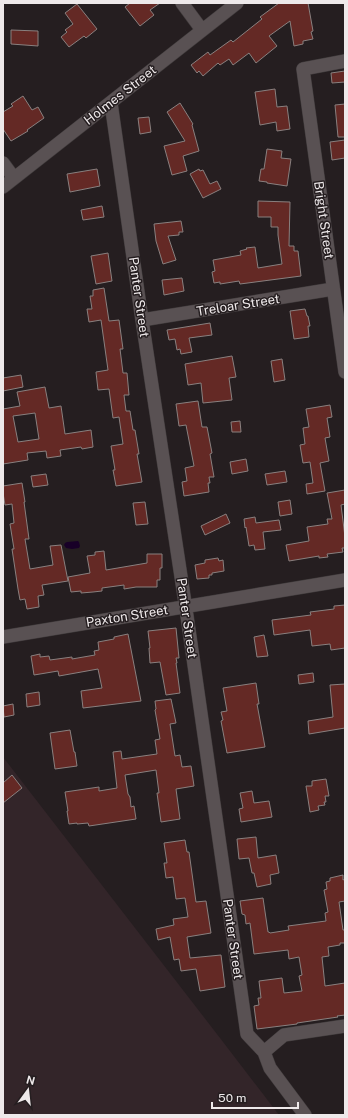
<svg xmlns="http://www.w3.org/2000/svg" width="348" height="1118" font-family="'Public Sans',sans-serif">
  <rect width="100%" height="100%" fill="#251e20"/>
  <path fill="#332529" d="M 3,757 L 220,1038 L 279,1115 L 3,1115 Z"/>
  <path fill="#180027" d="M 78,541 L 79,542 L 80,546 L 79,548 L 72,549 L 66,548 L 64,545 L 65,543 L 67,542 Z"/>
  <path fill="#642925" stroke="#89807f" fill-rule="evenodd" d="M 130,3 L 160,3 L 150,10 L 154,15 L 140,26 L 125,7 Z
    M 279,3 L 308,3 L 313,31 L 311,32 L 313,39 L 303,41 L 303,44 L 294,46 L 290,21 L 269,36 L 277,46 L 256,63 L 249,53 L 233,65 L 229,59 L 220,65 L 218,63 L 203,76 L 199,71 L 197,73 L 191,65 L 208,52 L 210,55 L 231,40 L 233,42 L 262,19 L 260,17 Z
    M 77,4 L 97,29 L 86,38 L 84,36 L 69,47 L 61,37 L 67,32 L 65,30 L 73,24 L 65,13 Z
    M 11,30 L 38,31 L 38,46 L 11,44 Z
    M 345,71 L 345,82 L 332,83 L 331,73 Z
    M 275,89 L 277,107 L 287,106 L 290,129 L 277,131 L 276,122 L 260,125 L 255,92 Z
    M 23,96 L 32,110 L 38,107 L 44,118 L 27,130 L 28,131 L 11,141 L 3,129 L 3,112 L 13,106 L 11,104 Z
    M 180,103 L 193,124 L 192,125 L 199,151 L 183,156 L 187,171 L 172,175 L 164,146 L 185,141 L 167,112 Z
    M 345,104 L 345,137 L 338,137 L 335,105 Z
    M 149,117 L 151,132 L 140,134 L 138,118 Z
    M 345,140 L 345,158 L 332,160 L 330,142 Z
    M 267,149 L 282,151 L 281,158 L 291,159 L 287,186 L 267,183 L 267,182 L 259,181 L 261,169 L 264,169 Z
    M 97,169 L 100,186 L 70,192 L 67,174 Z
    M 199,169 L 200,171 L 203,170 L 210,184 L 217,181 L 221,189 L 203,198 L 190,174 Z
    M 258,201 L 290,202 L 289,246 L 294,246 L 294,251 L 298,251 L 301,276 L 240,284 L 239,281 L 220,284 L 220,282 L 214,283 L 212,272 L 215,271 L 213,260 L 241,255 L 240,251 L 247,249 L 246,248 L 255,247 L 258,268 L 282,264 L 278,235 L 278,227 L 271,227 L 271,217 L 258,217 Z
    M 102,206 L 104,217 L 83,220 L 81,210 Z
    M 181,221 L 183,232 L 179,232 L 179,235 L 168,236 L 176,260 L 163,264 L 156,241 L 154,224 Z
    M 108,253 L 112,281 L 96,284 L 91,256 Z
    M 182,278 L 184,291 L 164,295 L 162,280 Z
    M 104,288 L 109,321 L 119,320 L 123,349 L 120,349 L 123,373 L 127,373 L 129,395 L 124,395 L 126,411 L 130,411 L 133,430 L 135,430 L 139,454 L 137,454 L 142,482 L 116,486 L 113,470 L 115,470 L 111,446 L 123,444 L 119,417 L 113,418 L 109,389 L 98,390 L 96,372 L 108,370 L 101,320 L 89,322 L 87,309 L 92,309 L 90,296 L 93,296 L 93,290 Z
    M 305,309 L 307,316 L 308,316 L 310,326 L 308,326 L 309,337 L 294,339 L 290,311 Z
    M 210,323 L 212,335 L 189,338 L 192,352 L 181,354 L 180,349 L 177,350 L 175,339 L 169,340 L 167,330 Z
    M 232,356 L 236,377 L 229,378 L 232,400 L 203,403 L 201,383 L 188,385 L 185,364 Z
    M 282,359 L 285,380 L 274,382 L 271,361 Z
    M 21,375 L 23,387 L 3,391 L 3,378 Z
    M 45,387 L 49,408 L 61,406 L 65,434 L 91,430 L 93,447 L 82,449 L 81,447 L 60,450 L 61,456 L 47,458 L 46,451 L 27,453 L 28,460 L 3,464 L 3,409 L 20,406 L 17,392 ZM 35,413 L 39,439 L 18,442 L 13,416 Z
    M 198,401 L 202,427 L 207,427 L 212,453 L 210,454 L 214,477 L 209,477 L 210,483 L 208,483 L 209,492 L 184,496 L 182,482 L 187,481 L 185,468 L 194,466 L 186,425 L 179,426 L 176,404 Z
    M 330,405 L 332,417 L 327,418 L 330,437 L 325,438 L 329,461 L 320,463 L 325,491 L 307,494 L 306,484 L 313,483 L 310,462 L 303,463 L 300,445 L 305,444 L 303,428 L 309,427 L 306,409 Z
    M 240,421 L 241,432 L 232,432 L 231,422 Z
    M 246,459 L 248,471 L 232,474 L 230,462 Z
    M 285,471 L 287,482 L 267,485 L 265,474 Z
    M 46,474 L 48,485 L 33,487 L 31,476 Z
    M 22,483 L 25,502 L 24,502 L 29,539 L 25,539 L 30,569 L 53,565 L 50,546 L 61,545 L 68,581 L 42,585 L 44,595 L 38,596 L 39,607 L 27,609 L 25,599 L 20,600 L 18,589 L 12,549 L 14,549 L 10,524 L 14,523 L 12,504 L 5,505 L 3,493 L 3,486 Z
    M 345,490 L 345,504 L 341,505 L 345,537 L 345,548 L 342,548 L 343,552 L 327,554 L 328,557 L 319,558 L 319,556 L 289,561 L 286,545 L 309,541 L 307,527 L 328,524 L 327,519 L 332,519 L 327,493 Z
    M 290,500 L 292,514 L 280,516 L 278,502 Z
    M 145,502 L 148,524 L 136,525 L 133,503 Z
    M 226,514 L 230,523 L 205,535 L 201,526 Z
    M 255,517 L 256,523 L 279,520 L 281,530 L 263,532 L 265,549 L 255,550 L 254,545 L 249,546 L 246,527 L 245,528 L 244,519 Z
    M 104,551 L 106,570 L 147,563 L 147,554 L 162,554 L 162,568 L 160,568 L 160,580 L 157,580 L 157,587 L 136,587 L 124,589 L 124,585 L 102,588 L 102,591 L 93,592 L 81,593 L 81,591 L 71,592 L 68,577 L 90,573 L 87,556 L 95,555 L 95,552 Z
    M 218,558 L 219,561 L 223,560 L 224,571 L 212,573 L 212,575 L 209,575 L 209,578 L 197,579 L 195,565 L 205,563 L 205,560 Z
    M 345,605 L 345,648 L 331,650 L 330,644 L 312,646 L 310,630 L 274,635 L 272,620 L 311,615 L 310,612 L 334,609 L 334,606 Z
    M 176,628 L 179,658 L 176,658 L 177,663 L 176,663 L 180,693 L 166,695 L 160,662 L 150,663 L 149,648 L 150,648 L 148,631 Z
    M 128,634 L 141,701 L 83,708 L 81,691 L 102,688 L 98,669 L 59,676 L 58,671 L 34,675 L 31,656 L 40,654 L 40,657 L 49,656 L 50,660 L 72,657 L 72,659 L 95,655 L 94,651 L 99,650 L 98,642 L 114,639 L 114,637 Z
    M 264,635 L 268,656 L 257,657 L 254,637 Z
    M 313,673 L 314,682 L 299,684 L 298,675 Z
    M 256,683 L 259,704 L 257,704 L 265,747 L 227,753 L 221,721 L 223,720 L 221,712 L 227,711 L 223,688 Z
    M 345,684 L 345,728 L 309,734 L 308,721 L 333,717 L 330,685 Z
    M 39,692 L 40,705 L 27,707 L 26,694 Z
    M 171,699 L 176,723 L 170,724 L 175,756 L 180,755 L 182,767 L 191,766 L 194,786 L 176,789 L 180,819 L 161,822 L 157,793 L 159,793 L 156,770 L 125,775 L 128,794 L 130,797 L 131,807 L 134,806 L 136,819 L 89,826 L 88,823 L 77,824 L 77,823 L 69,824 L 67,811 L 68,811 L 65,792 L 99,787 L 99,791 L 117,788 L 113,752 L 121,751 L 122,759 L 157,754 L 155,740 L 160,739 L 155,710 L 156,709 L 155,701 Z
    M 13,704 L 14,715 L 4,717 L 3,706 Z
    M 70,730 L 74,752 L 75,752 L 77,766 L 55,769 L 50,733 Z
    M 12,775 L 22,788 L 3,803 L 3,783 Z
    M 326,779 L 329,796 L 325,796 L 326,802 L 324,802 L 325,805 L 318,806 L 319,810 L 310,812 L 306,786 L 312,786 L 312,781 Z
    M 252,791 L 254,803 L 269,801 L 272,817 L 241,822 L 239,809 L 243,808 L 240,793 Z
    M 256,837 L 258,858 L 276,855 L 279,873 L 270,875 L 271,884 L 257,887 L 254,873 L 252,873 L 249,858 L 239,859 L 237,839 Z
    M 185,840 L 187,852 L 189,852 L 196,902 L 206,901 L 211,933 L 187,937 L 190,958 L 221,955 L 225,987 L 200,991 L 196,969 L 181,971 L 179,959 L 174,960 L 170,937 L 158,940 L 156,929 L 174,925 L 173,919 L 188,917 L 185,898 L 176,899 L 173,877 L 166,878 L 164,863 L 167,863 L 164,843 Z
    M 343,875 L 343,880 L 345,879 L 345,901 L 339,902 L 343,930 L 345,930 L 345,943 L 340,943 L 340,945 L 328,947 L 329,956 L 322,957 L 325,986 L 345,983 L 345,1015 L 337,1016 L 338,1017 L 297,1023 L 297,1024 L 257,1029 L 254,1006 L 259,1005 L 258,998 L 261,998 L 259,981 L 282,978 L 284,993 L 302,991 L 299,976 L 302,975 L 299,957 L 289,959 L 288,950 L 254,954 L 250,923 L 246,924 L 245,915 L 242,914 L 240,901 L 263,898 L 268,932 L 269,932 L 270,933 L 289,930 L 288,926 L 326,921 L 325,913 L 328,912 L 324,890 L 327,889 L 326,882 L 330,881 L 330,878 Z"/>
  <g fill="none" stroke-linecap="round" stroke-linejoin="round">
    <g stroke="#3f3a3b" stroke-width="14">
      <path id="minor" d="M 182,3 L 202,30
        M 345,61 L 303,69 L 345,372
        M 111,103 L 142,320 L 187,616 L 247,1034 L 264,1052 L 270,1068 L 305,1115
        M 3,163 L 14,178
        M 3,187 L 237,3
        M 142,320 L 333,289
        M 3,637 L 345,580
        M 264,1052 L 284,1035 L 345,1026"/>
    </g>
    <use href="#minor" stroke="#595153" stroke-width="13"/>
  </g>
  <g text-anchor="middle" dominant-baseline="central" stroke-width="3" stroke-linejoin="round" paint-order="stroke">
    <g font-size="13" fill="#eee9ea" stroke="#251e20">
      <text transform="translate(120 95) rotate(-38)">Holmes Street</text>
      <text transform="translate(324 220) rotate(82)">Bright Street</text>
      <text transform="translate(139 297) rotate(82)">Panter Street</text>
      <text transform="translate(238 305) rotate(-9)">Treloar Street</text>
      <text transform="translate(127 616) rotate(-9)">Paxton Street</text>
      <text transform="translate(187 618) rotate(82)">Panter Street</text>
      <text transform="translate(233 939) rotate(82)">Panter Street</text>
    </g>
  </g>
  <rect width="348" height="1118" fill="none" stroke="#eee9ea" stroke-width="8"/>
  <g transform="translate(28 1090) rotate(15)" stroke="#251e20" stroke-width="3" paint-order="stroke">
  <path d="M0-3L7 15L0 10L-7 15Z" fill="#eee9ea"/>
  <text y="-6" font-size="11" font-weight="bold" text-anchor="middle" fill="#eee9ea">N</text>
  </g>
  <path d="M212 1102v6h86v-6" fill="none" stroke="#eee9ea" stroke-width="2"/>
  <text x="218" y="1102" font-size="12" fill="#eee9ea" stroke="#251e20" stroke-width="3" paint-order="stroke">50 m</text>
</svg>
